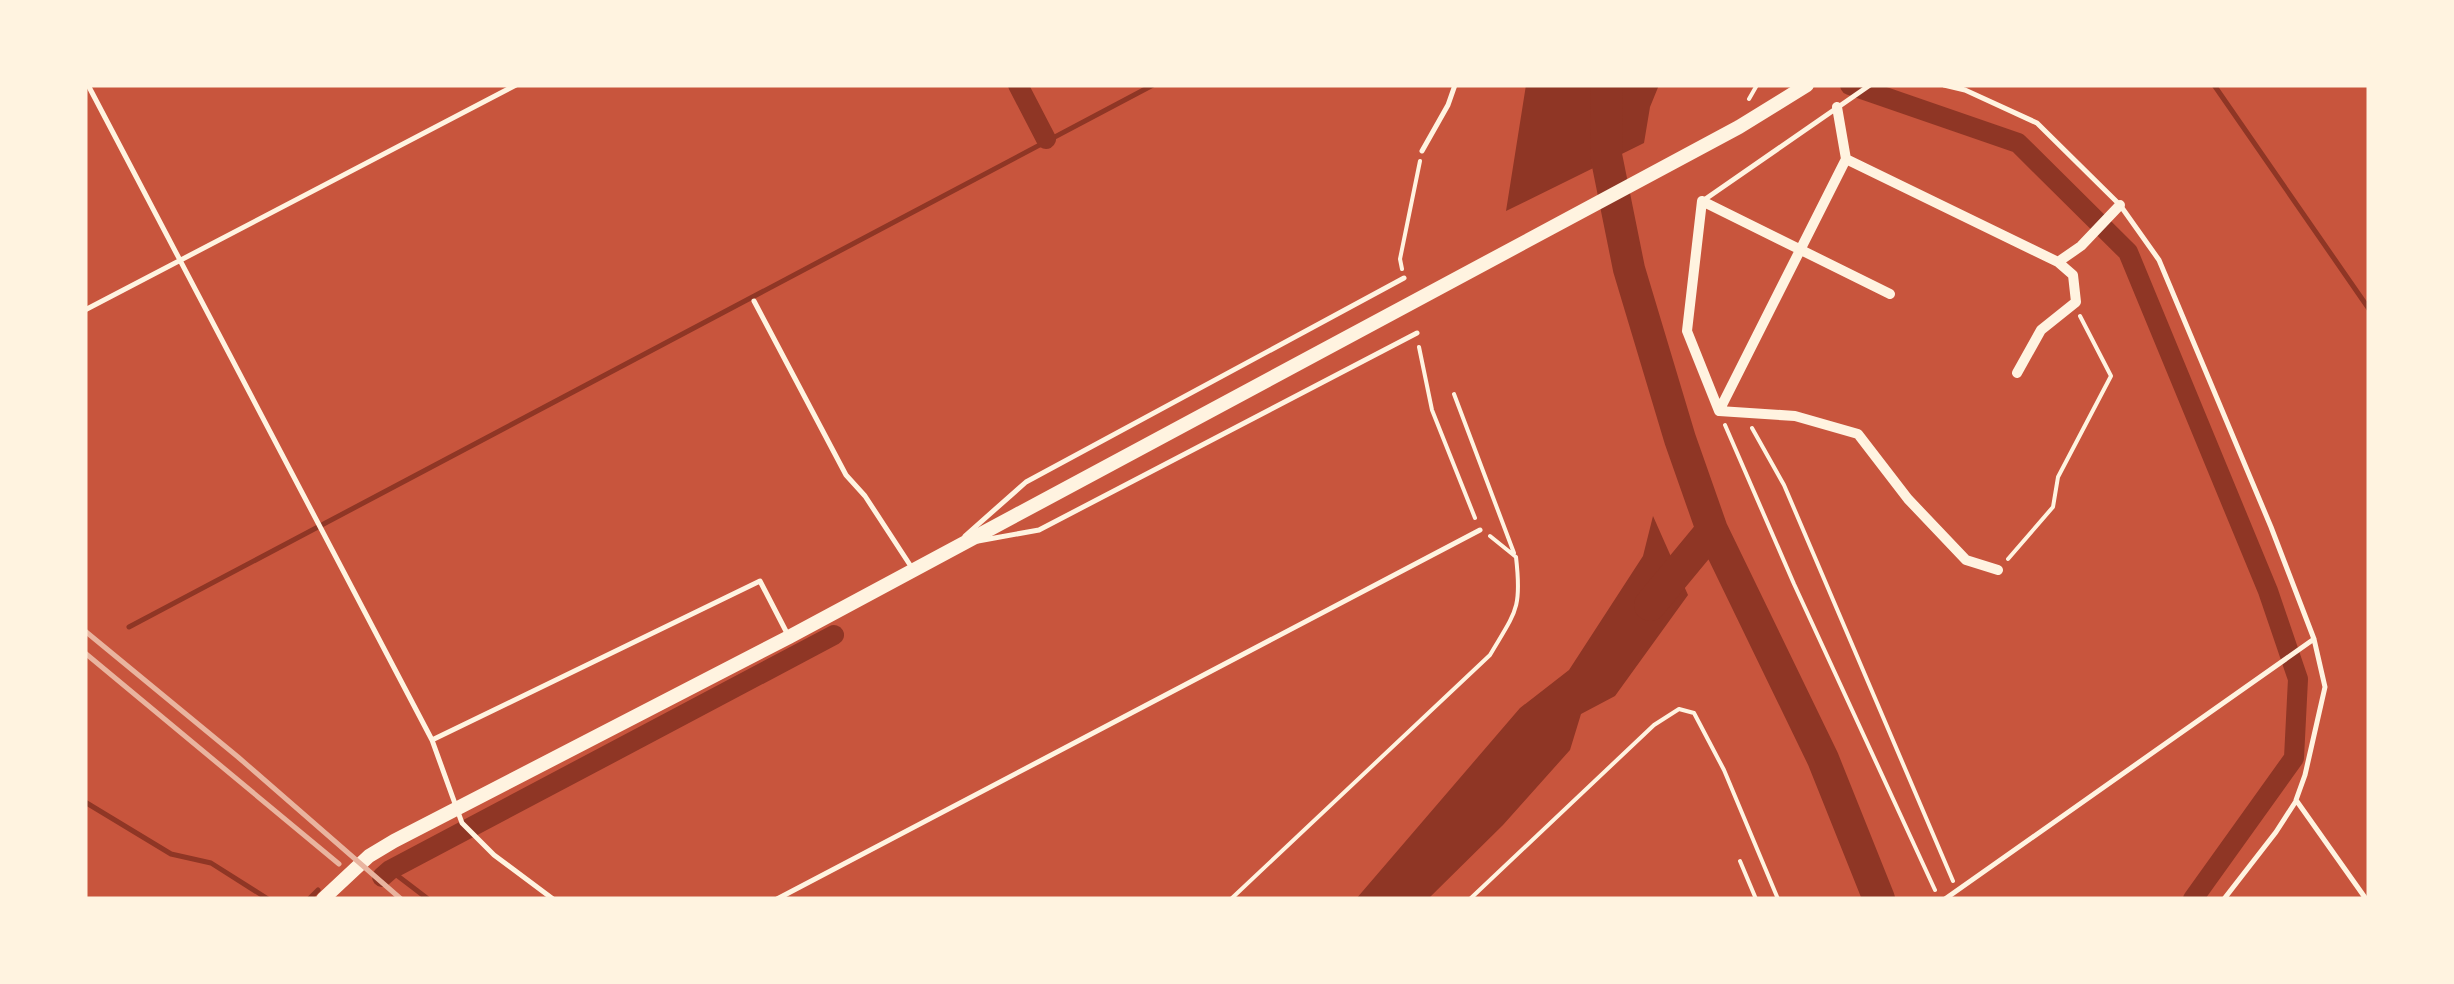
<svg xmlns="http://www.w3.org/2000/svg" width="2454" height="984" font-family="'DM Sans',sans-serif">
  <rect width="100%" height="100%" fill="#c8553d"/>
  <path fill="#8f3625" d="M 1526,85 L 1659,85 L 1650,107 L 1644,143 L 1506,211 Z
    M 1653,516 L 1688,595 L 1615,696 L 1581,714 L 1570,750 L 1503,825 L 1428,899 L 1356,899 L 1520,708 L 1569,670 L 1643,556 Z"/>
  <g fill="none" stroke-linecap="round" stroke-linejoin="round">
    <path stroke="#8f3625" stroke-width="5" d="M 2214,85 L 2369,309
      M 129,627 L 1153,85
      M 85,802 L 171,854 L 211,863 L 268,899
      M 390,870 L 428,899
      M 309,899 L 318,890"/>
    <path stroke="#8f3625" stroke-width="20" d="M 1018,85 L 1046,139
      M 1850,85 L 2018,143 L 2128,252 L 2268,591 L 2298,679 L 2294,758 L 2193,899
      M 382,877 L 390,870 L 834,635"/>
    <path stroke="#8f3625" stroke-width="32" d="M 1607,85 L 1606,155 L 1629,269 L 1680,439 L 1712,530 L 1823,759 L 1879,899
      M 1650,605 L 1712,530"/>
    <path stroke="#fff3e0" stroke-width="4" d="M 1749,99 L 1757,85
      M 1402,269 L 1400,259 L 1420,161
      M 1419,347 L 1432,410 L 1475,518
      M 1454,394 L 1514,553
      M 1725,425 L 1794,584 L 1935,890
      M 1752,428 L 1784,485 L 1953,881
      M 2008,559 L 2053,507 L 2058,477 L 2111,376 L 2080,316
      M 1740,861 L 1756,899
      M 1231,899 L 1490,655 C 1516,611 1522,609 1516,557 L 1490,536
      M 1470,899 L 1654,725 L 1679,709 L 1694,713 L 1724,770 L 1778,899"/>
    <path stroke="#fff3e0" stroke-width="5" d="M 88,85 L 432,740 L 462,823 L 494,855 L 553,899
      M 1944,85 L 1965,90 L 2037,123 L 2120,205 L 2159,260 L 2271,527 L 2314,639 L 2325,687 L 2305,775 L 2296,800 L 2366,899
      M 1422,151 L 1448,105 L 1455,85
      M 1704,200 L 1870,85
      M 754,301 L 846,475 L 865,496 L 912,568
      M 85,310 L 516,85
      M 965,536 L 1026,482 L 1404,278
      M 978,541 L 1039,530 L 1417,333
      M 432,740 L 760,581 L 789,637
      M 777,899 L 1480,530
      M 1945,899 L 2314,639
      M 2224,899 L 2276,832 L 2296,801"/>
    <path stroke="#fff3e0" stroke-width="10" d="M 1846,159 L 2058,262 L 2073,275 L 2076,302 L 2041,330 L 2017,373
      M 2058,262 L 2081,246 L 2120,205
      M 1719,411 L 1687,331 L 1702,201 L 1890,294
      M 1719,411 L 1795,416 L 1858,434 L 1908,499 L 1966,560 L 1998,570
      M 1719,411 L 1846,159 L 1837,107"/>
    <path stroke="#fff3e0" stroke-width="14" d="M 323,899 L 369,856 L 394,841 L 789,637 L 1739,127 L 1807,85"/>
    <path stroke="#e9b49f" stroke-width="5" d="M 85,631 L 238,757 L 401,899
      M 85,653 L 339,864"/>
  </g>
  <rect width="2454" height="984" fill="none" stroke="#fff3e0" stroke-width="175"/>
</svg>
